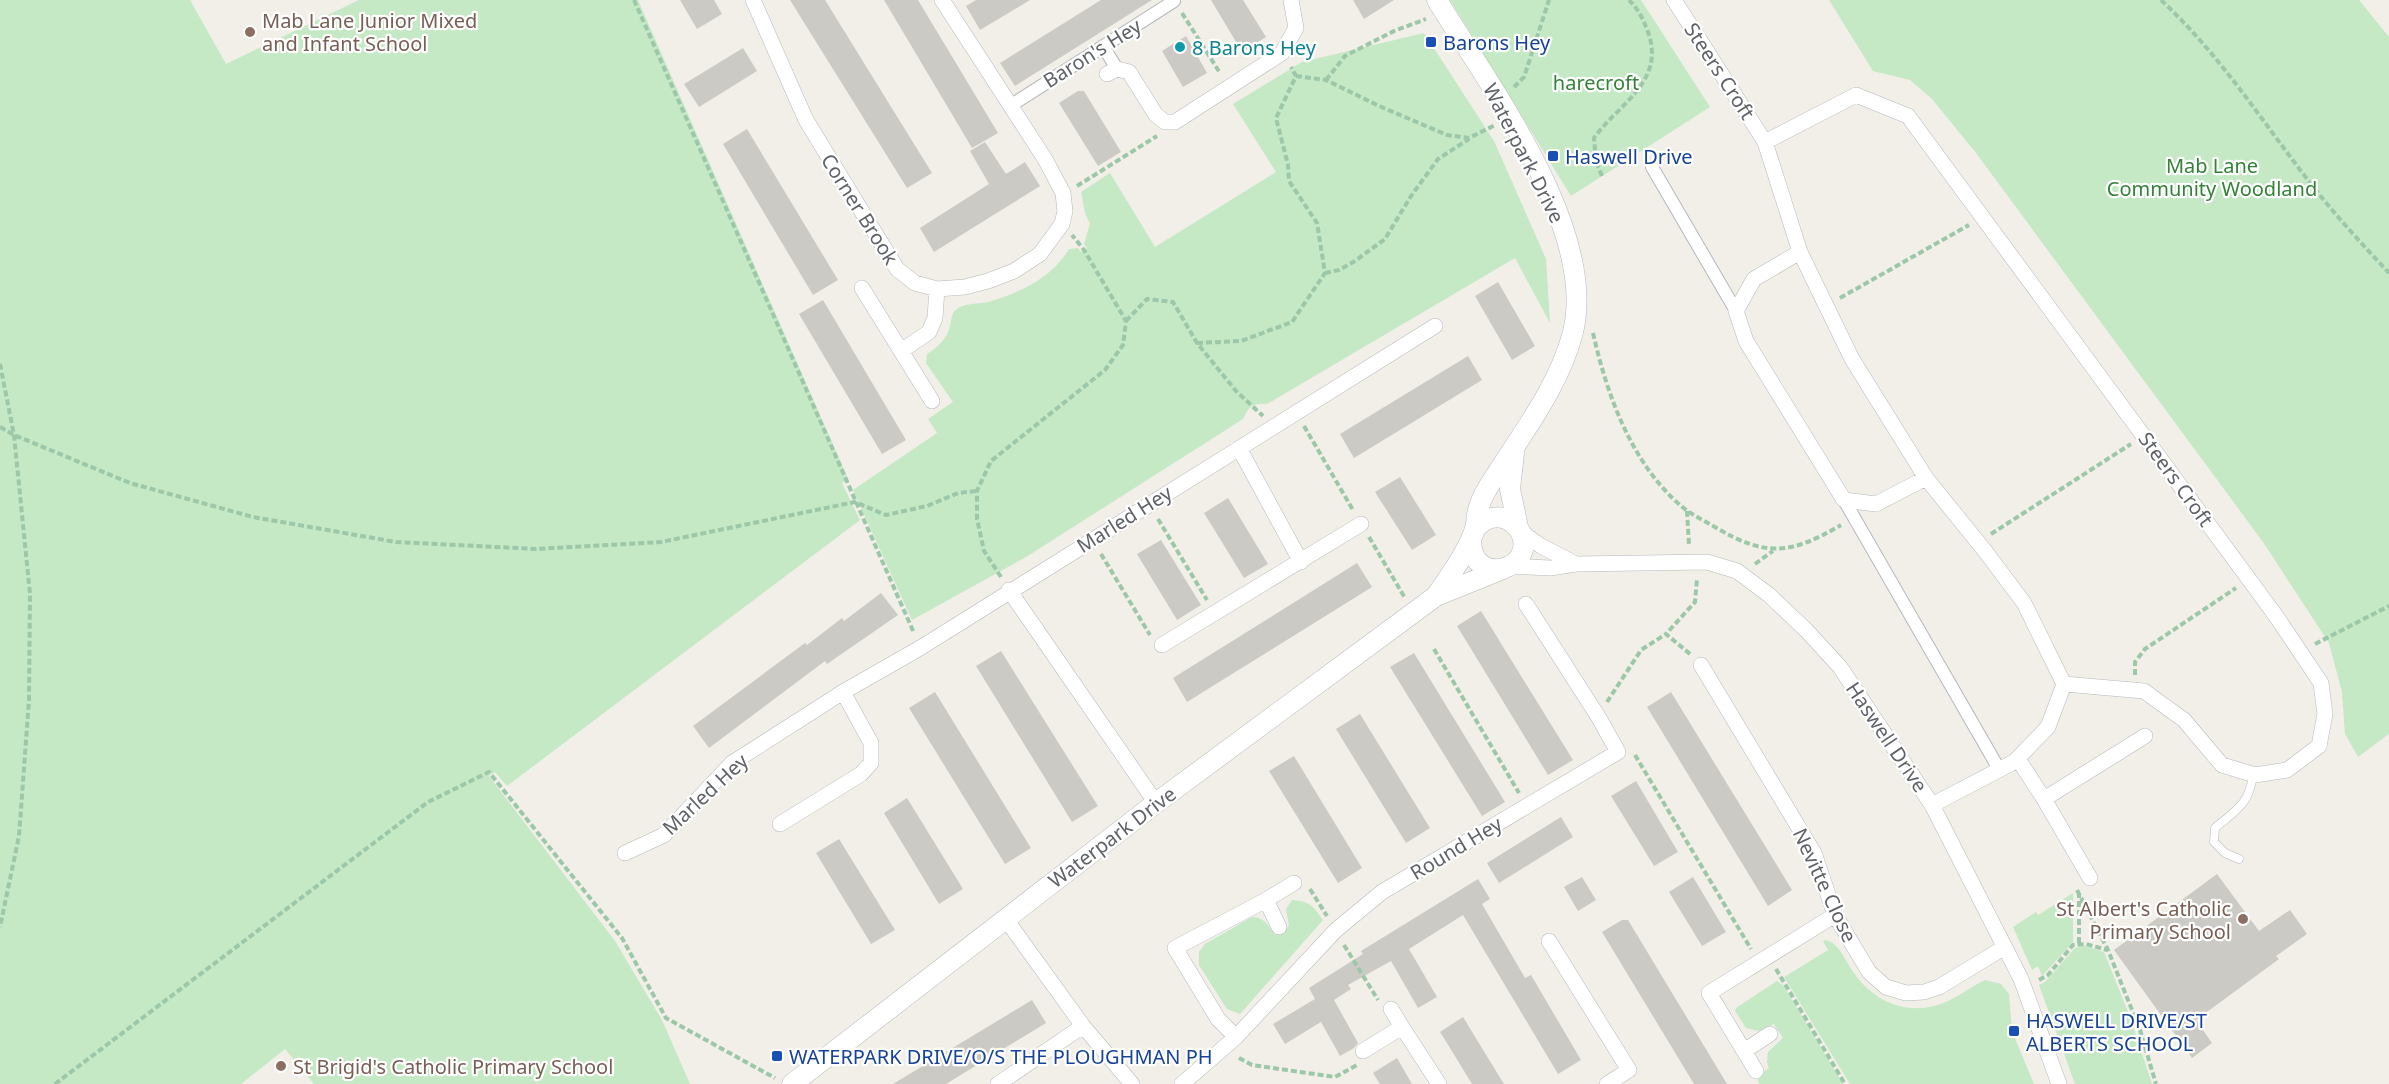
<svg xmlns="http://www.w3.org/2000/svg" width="2389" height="1084" font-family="'Noto Sans',sans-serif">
  <rect width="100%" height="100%" fill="#f1efe8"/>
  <path fill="#c5e8c5" d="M 0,0 L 190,0 L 226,64 L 359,0 L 638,0 L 848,479 L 842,483 L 860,520 L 507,786 L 495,772 L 489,776 L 615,941 L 662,1020 L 690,1084 L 314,1084 L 285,1049 L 241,1084 L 0,1084 Z
    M 1450,0 L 1641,0 L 1710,107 L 1571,196 Z
    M 1829,0 L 2359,0 L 2389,37 L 2389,734 L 2358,757 L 2345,734 L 2342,692 L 2329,643 L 2263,542 L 1976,153 L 1932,99 L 1910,80 L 1873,71 Z
    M 1424,33 L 1494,141 L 1546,259 L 1550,323 L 1515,258 L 1267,404 C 1253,403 1249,406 1243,419 L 1026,557 L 912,620 L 853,490 L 937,433 L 928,419 L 953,402 L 926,363 L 927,354 C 938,347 947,339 950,326 C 952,319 951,313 957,309 C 964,303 979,304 988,302 C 1019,293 1052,278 1069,249 L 1078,248 L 1081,252 L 1087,248 L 1084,244 L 1090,223 C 1083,213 1084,203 1081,192 L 1110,173 L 1155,247 L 1276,172 L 1233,104 L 1302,62 Z
    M 2073,893 L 2073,942 L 2042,976 L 2038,966 L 2032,970 L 2013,927 L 2036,912 L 2038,915 Z
    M 1292,900 C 1311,902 1312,905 1323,920 L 1240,1014 L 1227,1009 L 1199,965 L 1199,952 L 1205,944 L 1252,917 C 1265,917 1269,927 1275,935 L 1289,926 L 1286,909 Z
    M 1826,940 C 1839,944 1843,956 1850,967 C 1871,1002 1910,1019 1948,1001 C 1961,995 1972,986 1985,980 L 2001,984 L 2009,994 L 2012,1031 L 2034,1084 L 1850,1084 L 1784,977 L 1828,950 L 1823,941 Z
    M 2085,946 L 2104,952 L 2130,1017 L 2152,1084 L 2075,1084 L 2039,985 L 2045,982 L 2075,948 Z
    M 1777,981 L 1783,985 L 1843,1084 L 1759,1084 L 1757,1076 L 1769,1068 L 1767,1062 L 1768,1052 L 1783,1038 L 1774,1024 L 1759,1031 L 1746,1028 L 1735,1011 L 1736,1008 Z"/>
  <path fill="#cccac5" d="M 680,0 L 714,0 L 722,14 L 697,29 Z
    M 790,0 L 825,0 L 932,173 L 907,188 Z
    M 884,0 L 918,0 L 998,133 L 972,148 Z
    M 976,0 L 1030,0 L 980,30 L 966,6 Z
    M 1101,0 L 1152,0 L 1015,86 L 1000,63 Z
    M 1211,0 L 1243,0 L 1266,37 L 1242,52 Z
    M 1353,0 L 1394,0 L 1364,19 Z
    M 1186,36 L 1207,73 L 1183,87 L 1162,51 Z
    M 743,48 L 757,71 L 699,107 L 684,84 Z
    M 1078,91 L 1084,91 L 1121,152 L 1098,166 L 1059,103 Z
    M 747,129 L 838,280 L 813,295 L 723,144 Z
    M 985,142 L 1006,174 L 1025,162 L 1040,186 L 934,252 L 920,228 L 989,184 L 970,151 Z
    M 1498,282 L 1535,346 L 1512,360 L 1475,296 Z
    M 823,300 L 906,440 L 882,454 L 799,314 Z
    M 1468,356 L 1482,380 L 1354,458 L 1340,434 Z
    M 1400,477 L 1436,535 L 1412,550 L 1375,492 Z
    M 1228,498 L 1268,564 L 1244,578 L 1204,513 Z
    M 1161,540 L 1201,605 L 1177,620 L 1137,554 Z
    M 1357,563 L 1372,587 L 1187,702 L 1173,678 Z
    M 881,593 L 898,615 L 827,664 L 825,661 L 709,748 L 693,726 L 805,643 L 807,645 L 842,618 L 844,621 Z
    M 1481,611 L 1573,760 L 1548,775 L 1457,626 Z
    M 1001,651 L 1098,806 L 1072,822 L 976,666 Z
    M 1414,653 L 1505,802 L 1482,816 L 1390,667 Z
    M 935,692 L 1031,848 L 1005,864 L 909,708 Z
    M 1671,692 L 1792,890 L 1768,906 L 1647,707 Z
    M 1360,714 L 1430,828 L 1406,843 L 1336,729 Z
    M 1294,756 L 1362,868 L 1338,883 L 1269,771 Z
    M 1636,781 L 1678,852 L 1654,866 L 1611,796 Z
    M 907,798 L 963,889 L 939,904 L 884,813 Z
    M 1561,817 L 1573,837 L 1499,883 L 1487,863 Z
    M 839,839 L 895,930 L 871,944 L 816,853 Z
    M 2217,874 L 2259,931 L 2290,910 L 2307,934 L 2276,956 L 2279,959 L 2196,1020 L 2212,1043 L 2192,1058 L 2114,950 Z
    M 1582,877 L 1596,900 L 1578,911 L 1564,887 Z
    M 1693,877 L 1726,932 L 1702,946 L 1669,892 Z
    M 1478,879 L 1490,899 L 1482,904 L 1525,978 L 1531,975 L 1581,1060 L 1558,1074 L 1463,915 L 1409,949 L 1437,997 L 1418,1008 L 1391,961 L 1348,985 L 1351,989 L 1334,1000 L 1358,1043 L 1354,1048 L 1340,1056 L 1321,1022 L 1285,1044 L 1273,1024 L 1315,999 L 1309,988 L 1363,954 L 1361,951 Z
    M 1622,920 L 1628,920 L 1727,1084 L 1694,1084 L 1602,932 Z
    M 1032,1000 L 1046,1023 L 946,1084 L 893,1084 Z
    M 1463,1017 L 1488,1058 L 1504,1084 L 1472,1084 L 1447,1043 L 1440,1032 Z
    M 1397,1058 L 1412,1084 L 1380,1084 L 1373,1073 Z"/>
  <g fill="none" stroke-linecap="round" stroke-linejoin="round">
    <g stroke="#b5b8bc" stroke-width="9">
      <path id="service" d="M 2239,859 L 2225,853 L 2214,842 L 2215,828 C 2236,810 2249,805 2253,775"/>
    </g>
    <g stroke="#b5b8bc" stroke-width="14">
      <path id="pedestrian" d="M 1103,46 L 1117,69
        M 1010,106 L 1174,1
        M 1652,167 L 1736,311
        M 1844,500 L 1999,769"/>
    </g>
    <g stroke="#b5b8bc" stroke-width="16">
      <path id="minor" d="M 753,0 L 806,120 L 897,269 L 915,283 L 937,289 L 965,287 L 988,281 L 1014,271 L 1040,254 L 1062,224 L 1065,211 L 1063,193 L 1045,159 L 942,0
        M 1674,0 L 1765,142 L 1800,252 L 1852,359 L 1926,478 L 1985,551 L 2024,603 L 2064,684 L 2048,727 L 2014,762 L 1932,805
        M 1107,74 L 1117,69 L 1129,72 L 1156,115 L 1165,122 L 1175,122 L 1282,53 L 1296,28 L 1291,0
        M 1765,142 L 1856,95 L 1908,116 L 2276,616 L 2321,683 L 2325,714 L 2319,746 L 2287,770 L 2255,775 L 2222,765 L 2184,720 L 2144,691 L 2064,684
        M 1800,252 L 1754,279 L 1736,311 L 1746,341 L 1844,500 L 1876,504 L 1926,478
        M 862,288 L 901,351 L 929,332 L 935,318 L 937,289
        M 901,351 L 932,401
        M 1239,448 L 1301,562
        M 1520,531 L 1541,546 L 1576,564
        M 1511,566 L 1550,568 L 1576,564 L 1707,562 L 1737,571 L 1769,595 L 1806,630 L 1840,667 L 1932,805 L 2021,979 L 2059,1084
        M 1009,590 L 1156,803
        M 1162,645 L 1361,524
        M 1701,665 L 1814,853 L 1835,915 L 1869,972 L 1886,987 L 1906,993 L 1924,992 L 1939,987 L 2005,947
        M 2018,759 L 2044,799 L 2090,878
        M 2044,799 L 2145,736
        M 780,824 L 861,774 L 871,763 L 871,743 L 843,692
        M 625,853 L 664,835 L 732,763 L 843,692 L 920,648 L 1435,326
        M 1005,918 L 1083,1026 L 1132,1084
        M 1279,927 L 1266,900 L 1294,883
        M 1549,941 L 1629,1070 L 1607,1084
        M 1402,1027 L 1439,1084
        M 1236,1037 L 1218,1019 L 1175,948 L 1266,900
        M 1363,1051 L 1402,1027 L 1391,1009
        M 1744,1051 L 1709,993 L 1835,915
        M 1756,1071 L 1744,1051 L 1770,1034
        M 998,1084 L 1083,1026
        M 1182,1084 L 1236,1037 L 1336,930 L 1382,892 L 1618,752 L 1599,718 L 1526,604"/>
    </g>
    <g stroke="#b5b8bc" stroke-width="21">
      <path id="tertiary" d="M 1514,453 L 1510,489 L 1518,527
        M 1471,539 C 1471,589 1537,570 1521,533 C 1517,526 1511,520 1503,518 C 1492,515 1482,521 1475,529
        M 1436,596 C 1450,575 1467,553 1475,529 C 1477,522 1476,514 1479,507 C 1482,496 1489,485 1496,475 C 1524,431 1560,384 1573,332 C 1598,230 1488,84 1437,0
        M 792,1084 L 1156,803 L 1436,596 L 1503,569"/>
    </g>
    <path stroke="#9cc7a9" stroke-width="4" stroke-dasharray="6 3" stroke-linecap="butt" d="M 634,0 L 914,633
      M 2161,0 C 2221,56 2261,120 2311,184 C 2335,215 2362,244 2389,273
      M 1182,13 L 1220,73
      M 1296,76 L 1326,80 L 1379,106 L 1447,135 L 1469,138 L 1495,125
      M 1326,80 L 1345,56 L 1394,31 L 1426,19
      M 1514,87 L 1524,77 L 1549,0
      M 1602,176 L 1596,162 L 1594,138 C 1618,104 1666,82 1648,32 C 1643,19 1639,10 1629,0
      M 1077,186 L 1157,136
      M 1325,273 L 1339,270 L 1355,261 L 1385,239 L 1411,196 L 1438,159 L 1469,139
      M 1840,298 L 1969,225
      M 1126,321 L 1147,299 L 1173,302 L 1197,343 L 1236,391 L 1263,416
      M 1593,333 C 1607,395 1631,462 1680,505 C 1690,514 1703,520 1715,527 C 1765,557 1790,555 1841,525
      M 1197,343 L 1241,341 L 1292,322 L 1325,273 L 1317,223 L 1289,181 L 1288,165 L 1276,118 L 1296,76 L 1291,67
      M 0,364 L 14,435 L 30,594 L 29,700 L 19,836 L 0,927
      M 1304,426 L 1353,510
      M 0,427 L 14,435 L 130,483 L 253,517 L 396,542 L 537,549 L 661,542 L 855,502 L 886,515 L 927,506 L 958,493 L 977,491
      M 1687,511 L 1689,545
      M 1158,519 L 1207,600
      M 1991,534 L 2131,444
      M 1369,537 L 1405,598
      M 1101,554 L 1150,635
      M 1755,564 L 1773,551
      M 1001,577 L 984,551 L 977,519 L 977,491 L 991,461 L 1105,370 L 1123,345 L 1126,321 L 1084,250 L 1072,235
      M 2315,644 L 2389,606
      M 1434,649 L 1519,793
      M 1690,654 L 1666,634 L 1695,602 L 1697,579
      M 2135,675 L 2135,662 L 2145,649 L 2236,588
      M 1607,702 L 1641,650 L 1666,634
      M 1635,755 L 1751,949
      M 1310,889 L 1327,916
      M 2077,890 L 2108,950 L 2140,1030 L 2156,1084
      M 2079,943 L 2079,895
      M 1344,945 L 1378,1000
      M 1776,969 L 1845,1084
      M 2039,980 L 2048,975 L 2073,945 L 2086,944 L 2107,950
      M 1239,1058 L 1252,1065 L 1335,1077 L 1357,1065
      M 55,1084 L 428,802 L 489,772 L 622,938 L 666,1018 L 775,1078"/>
    <use href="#service" stroke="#fff" stroke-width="8"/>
    <use href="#pedestrian" stroke="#fff" stroke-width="12"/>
    <use href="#minor" stroke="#fff" stroke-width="15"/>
    <use href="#tertiary" stroke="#fff" stroke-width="20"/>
  </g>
  <g fill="#8d6e63" stroke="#fff" stroke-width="2">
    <circle cx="250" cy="32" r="6"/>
    <circle cx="2243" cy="919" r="6"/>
    <circle cx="281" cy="1066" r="6"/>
  </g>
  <g fill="#1a4fb4" stroke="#fff" stroke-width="2">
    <rect x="1425" y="36" width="12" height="12" rx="3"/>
    <rect x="1547" y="150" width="12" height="12" rx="3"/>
    <rect x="2008" y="1025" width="12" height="12" rx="3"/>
    <rect x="771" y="1050" width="12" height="12" rx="3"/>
  </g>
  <circle fill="#0f9aa8" stroke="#fff" stroke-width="2" cx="1180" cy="47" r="6"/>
  <g text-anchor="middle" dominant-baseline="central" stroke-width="4.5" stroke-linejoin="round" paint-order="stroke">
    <g font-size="20" fill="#785e54" stroke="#fff" text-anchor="start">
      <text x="262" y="20">Mab Lane Junior Mixed<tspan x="262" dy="23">and Infant School</tspan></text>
      <text x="2231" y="908" text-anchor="end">St Albert's Catholic<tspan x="2231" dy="23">Primary School</tspan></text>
      <text x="293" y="1066">St Brigid's Catholic Primary School</text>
    </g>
    <g font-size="20" fill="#164399" stroke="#fff" text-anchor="start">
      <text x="1443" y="42">Barons Hey</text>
      <text x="1565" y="156">Haswell Drive</text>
      <text x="2026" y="1020">HASWELL DRIVE/ST<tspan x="2026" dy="23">ALBERTS SCHOOL</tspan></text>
      <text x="789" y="1056">WATERPARK DRIVE/O/S THE PLOUGHMAN PH</text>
    </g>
    <g font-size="20" fill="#0d838f" stroke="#fff" text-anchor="start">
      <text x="1192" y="47">8 Barons Hey</text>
    </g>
    <g font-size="20" fill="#5f6368" stroke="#fff">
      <text transform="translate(1092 53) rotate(-32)">Baron's Hey</text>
      <text transform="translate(1720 71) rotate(57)">Steers Croft</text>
      <text transform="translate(1524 153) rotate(63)">Waterpark Drive</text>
      <text transform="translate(860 209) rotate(58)">Corner Brook</text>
      <text transform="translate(2176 479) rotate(54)">Steers Croft</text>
      <text transform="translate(1124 519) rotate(-32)">Marled Hey</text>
      <text transform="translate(1887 737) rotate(56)">Haswell Drive</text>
      <text transform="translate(705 794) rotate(-43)">Marled Hey</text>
      <text transform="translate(1112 837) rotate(-37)">Waterpark Drive</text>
      <text transform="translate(1456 848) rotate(-31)">Round Hey</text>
      <text transform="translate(1825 885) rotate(65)">Nevitte Close</text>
    </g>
    <g font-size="20" fill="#348238" stroke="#fff">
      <text x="1596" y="82">harecroft</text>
      <text x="2212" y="165">Mab Lane<tspan x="2212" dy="23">Community Woodland</tspan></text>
    </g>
  </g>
</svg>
